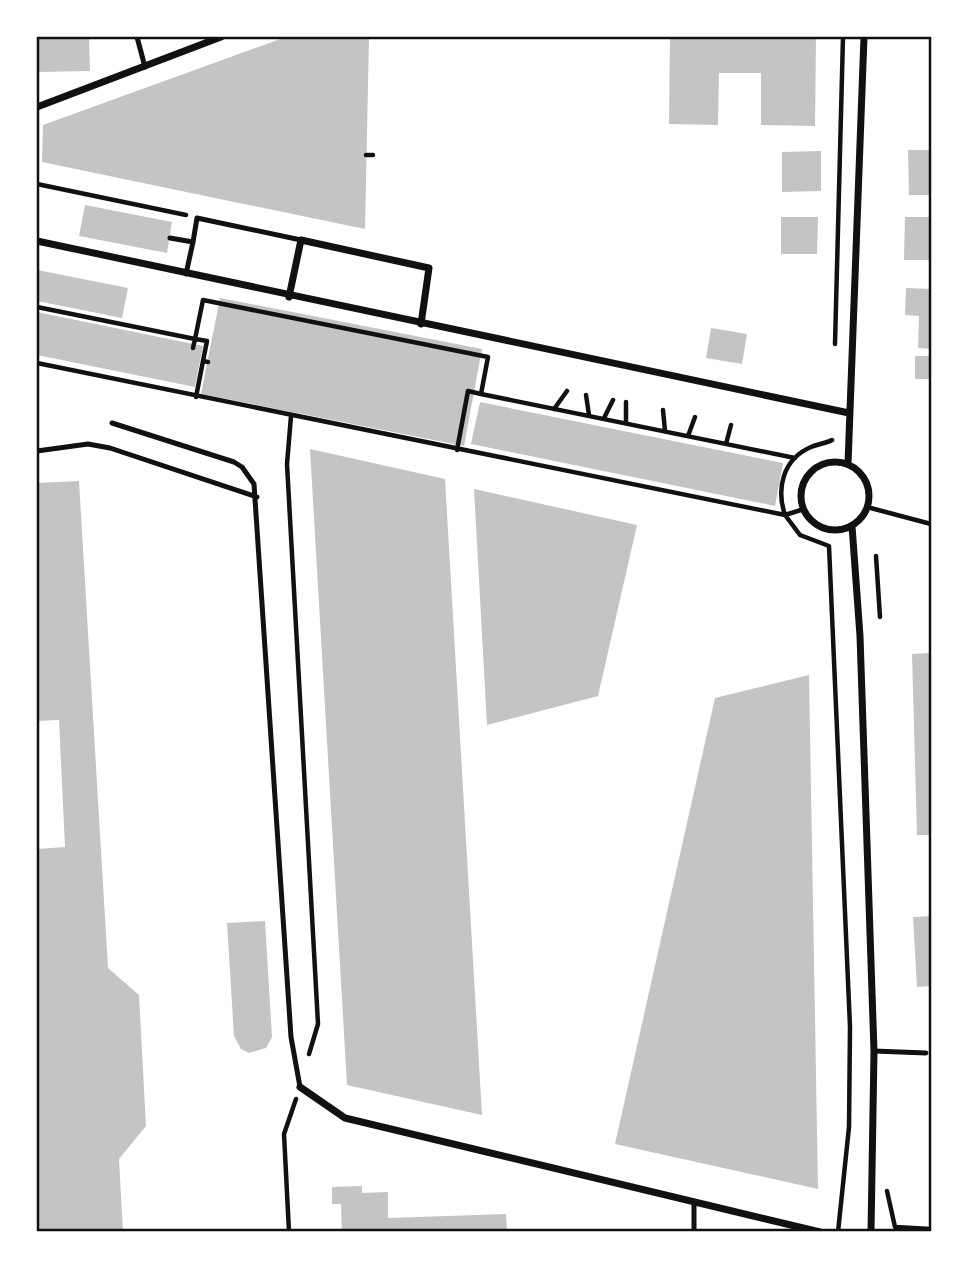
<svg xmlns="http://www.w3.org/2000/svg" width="968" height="1269" font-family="'PT Sans',sans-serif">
  <rect width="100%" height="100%" fill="#fff"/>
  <path fill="#c4c4c4" d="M 37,37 L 89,37 L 90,71 L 37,72 Z
    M 286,37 L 369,37 L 365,229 L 42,162 L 43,125 Z
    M 670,37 L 816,37 L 815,126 L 761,125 L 761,73 L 719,73 L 718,125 L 669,124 Z
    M 908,150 L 931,150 L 931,195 L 909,195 Z
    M 821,151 L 821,191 L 782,192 L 782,152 Z
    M 85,205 L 172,222 L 167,253 L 79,236 Z
    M 781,217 L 818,217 L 817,254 L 781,254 Z
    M 905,217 L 931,217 L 931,260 L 904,260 Z
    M 37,270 L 128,288 L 122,318 L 37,301 Z
    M 906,288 L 931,289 L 931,349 L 918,348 L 919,316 L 905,315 Z
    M 220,298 L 482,349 L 464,446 L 201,394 Z
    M 37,312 L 203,346 L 195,387 L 37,355 Z
    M 711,328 L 747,334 L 742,364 L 706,358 Z
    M 915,356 L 931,356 L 931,379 L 915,379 Z
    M 480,402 L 783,463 L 775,506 L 471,444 Z
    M 310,449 L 445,479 L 482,1115 L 347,1085 Z
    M 79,481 L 108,968 L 139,995 L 146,1126 L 119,1159 L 123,1232 L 37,1232 L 37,849 L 65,847 L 59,720 L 37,721 L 37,483 Z
    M 474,489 L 637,525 L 598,696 L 487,725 Z
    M 931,653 L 931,835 L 917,835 L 912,654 Z
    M 809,675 L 818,1189 L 615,1144 L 715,698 Z
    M 931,916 L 931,986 L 917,987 L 913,917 Z
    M 265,921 L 272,1037 L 266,1048 L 249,1053 L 241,1049 L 234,1036 L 227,923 Z
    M 362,1186 L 362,1193 L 388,1192 L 388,1218 L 506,1214 L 507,1232 L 342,1232 L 341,1204 L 332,1204 L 332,1187 Z"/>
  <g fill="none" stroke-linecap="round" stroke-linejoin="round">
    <path stroke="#111" stroke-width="4.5" d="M 366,155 L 373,155
      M 37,184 L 186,215
      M 37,307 L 195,339 L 203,300 L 488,357 L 481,394 L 795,458
      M 835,344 L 843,37
      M 193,348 L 195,339 L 207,341 L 203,361 L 208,362
      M 37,363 L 785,515 L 800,535 L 829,546 L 850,1027 L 849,1127 L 838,1232
      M 586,395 L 589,415
      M 196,397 L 203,361
      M 626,402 L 626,423
      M 554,409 L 567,391
      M 663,410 L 665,431
      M 291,416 L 287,464 L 318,1024 L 309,1054
      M 604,418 L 613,400
      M 688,436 L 695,417
      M 726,444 L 731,425
      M 457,450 L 468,391 L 481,394
      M 867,507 L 931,524
      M 804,509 L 785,515 C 776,488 783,459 811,447 C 818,444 827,443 832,440
      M 876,556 L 880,617
      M 887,1191 L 895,1227 L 931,1229
      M 289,1232 L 284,1134 L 296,1099"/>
    <path stroke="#111" stroke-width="5" d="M 137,37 L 145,67
      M 170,238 L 193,242 L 186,274
      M 193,242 L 197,218 L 301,240
      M 112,423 L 234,462 L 242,467 L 254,484 L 291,1037 L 300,1087
      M 37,451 L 88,444 L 110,448 L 257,497
      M 874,1051 L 926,1053
      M 694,1232 L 694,1202"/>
    <path stroke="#111" stroke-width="7" d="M 37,107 L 221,37
      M 37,241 L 849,413
      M 289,297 L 301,240 L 429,268 L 421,324
      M801 496a34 34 0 1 1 68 0a34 34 0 1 1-68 0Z
      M 848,464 L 864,37
      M 852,526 L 860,636 L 874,1051 L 871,1232
      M 300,1087 L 345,1118 L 820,1232"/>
  </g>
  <rect width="968" height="1269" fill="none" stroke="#ffffff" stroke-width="77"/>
  <rect x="38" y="38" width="892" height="1192" fill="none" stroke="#111" stroke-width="2.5"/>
</svg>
